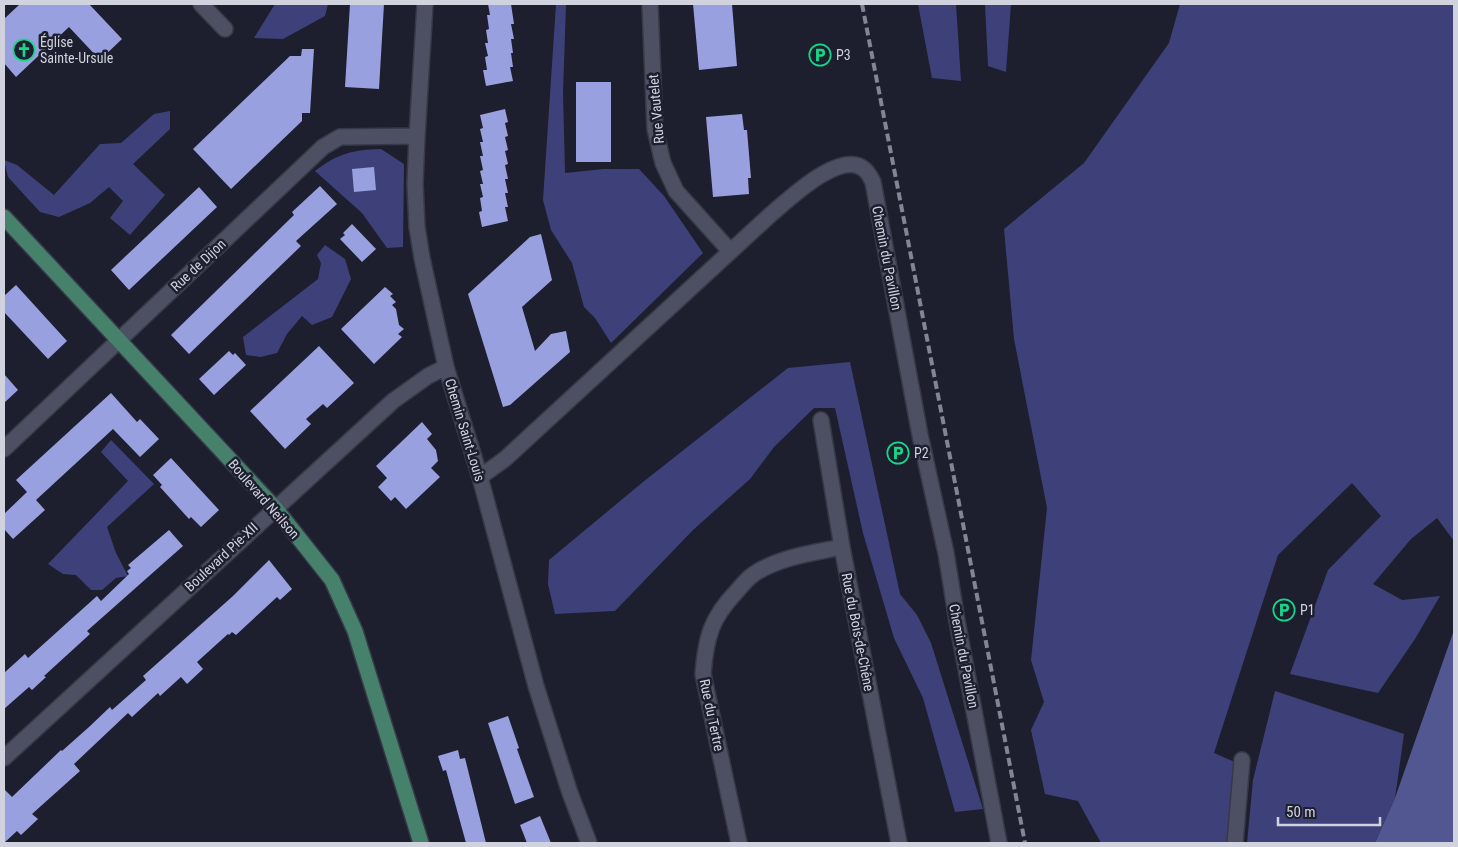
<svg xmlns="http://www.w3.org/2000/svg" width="1458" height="847" font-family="'Roboto Condensed',sans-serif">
  <rect width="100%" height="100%" fill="#1d1f2f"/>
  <path fill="#3e4179" d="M 275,4 L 328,4 L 325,16 L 283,39 L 254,38 Z
    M 556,4 L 566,4 L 563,93 L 565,173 L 604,169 L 639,169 L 664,196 L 703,253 L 611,343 L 595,318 L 584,307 L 572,263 L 551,230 L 543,200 Z
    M 918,4 L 956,4 L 961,81 L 932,78 Z
    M 985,4 L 1011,4 L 1006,72 L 988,66 Z
    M 1180,4 L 1454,4 L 1454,541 L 1437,518 L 1411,539 L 1373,584 L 1402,600 L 1440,596 L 1415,639 L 1378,693 L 1290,674 L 1328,570 L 1381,516 L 1352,483 L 1278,555 L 1214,753 L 1237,763 L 1230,843 L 1101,843 L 1078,801 L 1045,794 L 1031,730 L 1044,702 L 1031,660 L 1047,508 L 1014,339 L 1004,229 L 1084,163 L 1169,43 Z
    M 170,111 L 170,129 L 133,164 L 165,195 L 130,235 L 110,218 L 123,201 L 109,187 L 90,203 L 59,217 L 40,212 L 8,177 L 4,160 L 17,165 L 54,195 L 100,144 L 121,143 L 154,114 Z
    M 381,149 L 404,164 L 403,247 L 387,248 L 362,213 L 315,171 C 339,153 352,150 381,149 Z
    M 325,245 L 345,259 L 351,279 L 332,317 L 312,325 L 302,316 L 287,334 L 277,353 L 261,357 L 246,355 L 243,337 L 318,279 L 321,263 L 317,255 Z
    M 850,362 L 900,594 L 917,615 L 931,643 L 983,809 L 955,812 L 923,698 L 894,638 L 863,533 L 835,408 L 814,408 L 774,447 L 750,479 L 693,530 L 615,611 L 555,614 L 548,584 L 549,560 L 643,482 L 788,368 Z
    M 111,440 L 154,484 L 107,527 L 116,553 L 128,576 L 116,578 L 102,590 L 91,590 L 76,575 L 63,574 L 48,564 L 128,481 L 101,452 Z
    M 1275,691 L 1404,734 L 1395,798 L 1375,843 L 1247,843 L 1253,780 Z"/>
  <path fill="#535791" d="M 1454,630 L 1454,843 L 1375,843 L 1395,798 Z"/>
  <path fill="#98a0df" d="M 20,4 L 89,4 L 122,39 L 100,60 L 69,27 L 16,77 L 4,63 L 4,19 Z
    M 350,4 L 384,4 L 379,89 L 345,87 Z
    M 488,4 L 511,4 L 514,24 L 511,24 L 514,39 L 511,39 L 513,53 L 511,53 L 513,67 L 510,67 L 513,81 L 486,86 L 483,70 L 487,70 L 485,57 L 488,56 L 485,43 L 488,43 L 486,30 L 489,29 L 487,15 L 490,15 Z
    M 693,4 L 732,4 L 737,66 L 699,70 Z
    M 302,49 L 314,49 L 310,113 L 302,113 L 302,121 L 231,189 L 193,149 L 290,56 L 301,56 Z
    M 576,82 L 611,82 L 611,162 L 576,162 Z
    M 505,109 L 508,122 L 505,123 L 508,136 L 505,137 L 508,150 L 505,151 L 508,164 L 505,165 L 508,179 L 505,179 L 508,193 L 505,193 L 508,207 L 505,207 L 508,221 L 482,227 L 479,212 L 482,211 L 480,198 L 483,197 L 480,184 L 483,184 L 480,171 L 483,170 L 480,156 L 483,156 L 480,142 L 483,142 L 480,129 L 483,128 L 480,115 Z
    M 742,114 L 744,130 L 747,130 L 751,178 L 748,178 L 749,194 L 713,197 L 706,117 Z
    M 374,167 L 376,190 L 354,192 L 352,169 Z
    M 320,186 L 337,204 L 296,241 L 301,246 L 189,354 L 171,335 L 294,215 L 292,212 Z
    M 199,187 L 217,207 L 129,290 L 111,270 Z
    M 352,224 L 376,249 L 362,262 L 340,239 L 345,235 L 343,233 Z
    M 541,234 L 552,280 L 522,307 L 535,351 L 551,334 L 566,331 L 570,352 L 510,405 L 503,407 L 468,294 L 530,237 Z
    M 16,285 L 67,341 L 48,359 L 4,312 L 4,296 Z
    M 385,287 L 393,294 L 390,296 L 396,302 L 392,305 L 396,309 L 399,325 L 404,329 L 398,334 L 402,337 L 374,364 L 341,329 Z
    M 319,346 L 354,383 L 327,408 L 323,404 L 306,419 L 311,424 L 285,449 L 250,411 Z
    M 229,351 L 233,355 L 235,353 L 246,365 L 214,395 L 199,379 Z
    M 4,374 L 18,390 L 4,403 Z
    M 111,393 L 137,422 L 140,419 L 159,439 L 140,457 L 113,429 L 36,500 L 45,510 L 13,539 L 4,529 L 4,514 L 27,492 L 16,480 Z
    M 422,422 L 432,434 L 427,439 L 436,450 L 438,461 L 431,468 L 440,477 L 406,509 L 395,497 L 391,501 L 378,487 L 387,478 L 376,466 Z
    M 171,458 L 219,510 L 201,527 L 191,517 L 189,519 L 160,487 L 162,485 L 153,475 Z
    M 169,530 L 183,546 L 87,631 L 90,634 L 44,676 L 46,677 L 32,690 L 29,687 L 4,709 L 4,673 L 25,654 L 28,658 L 97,596 L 101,601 L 129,574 L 127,571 L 131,568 L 128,565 Z
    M 269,560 L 292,589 L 280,600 L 277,597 L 236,635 L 232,632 L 229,635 L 228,634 L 197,662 L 203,669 L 187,684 L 181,677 L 160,696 L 158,693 L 132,717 L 128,713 L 74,764 L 80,771 L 32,814 L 38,819 L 21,835 L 17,831 L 4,843 L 4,789 L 12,797 L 61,750 L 62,751 L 89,727 L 110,707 L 112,710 L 146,680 L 143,676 L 233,596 Z
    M 508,716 L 519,748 L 517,749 L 534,797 L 515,804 L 488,723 Z
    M 458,750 L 460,759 L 465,758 L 486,843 L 466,843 L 446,770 L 443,771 L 438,756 Z
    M 540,816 L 551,843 L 527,843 L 520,825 Z"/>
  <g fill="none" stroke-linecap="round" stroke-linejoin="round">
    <g stroke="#383946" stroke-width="18">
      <path id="minor" d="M 201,4 L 225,29
        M 425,4 L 417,136 L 415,184 L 417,227 L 422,258 L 446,367 L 480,477 L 536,686 L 570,793 L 589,843
        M 650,4 L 655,129 L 663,163 L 676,191 L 730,251
        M 821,420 L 842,547 L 899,843
        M 4,449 L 323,147 L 340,137 L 417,136
        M 480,477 L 505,459 L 769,216 C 787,201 840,149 864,169 C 868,172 871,178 873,182 L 920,435 L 946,553 L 957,621 L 999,843
        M 4,758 L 393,401 L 428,376 L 446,367
        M 739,843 L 703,674 C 706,637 711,618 737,591 C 742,585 748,578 754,574 C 779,557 813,553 842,547
        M 1235,843 L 1242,760"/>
    </g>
    <g stroke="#383946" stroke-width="18">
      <path id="major" d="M 4,217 L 275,508 L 332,580 L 355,631 L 421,843"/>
    </g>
    <use href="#minor" stroke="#4d5062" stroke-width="15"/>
    <use href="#major" stroke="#46816b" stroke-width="15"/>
    <path stroke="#838592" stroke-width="4" stroke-dasharray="8 4" stroke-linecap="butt" d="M 862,4 L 1025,843"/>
  </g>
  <defs>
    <g id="church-ring" transform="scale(1.125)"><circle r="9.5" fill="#1d1f2f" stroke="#14d989" stroke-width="1.5"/><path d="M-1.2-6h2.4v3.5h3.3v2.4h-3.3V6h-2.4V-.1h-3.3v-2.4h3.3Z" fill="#14d989"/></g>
    <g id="parking-ring" transform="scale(1.125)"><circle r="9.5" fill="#1d1f2f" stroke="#14d989" stroke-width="1.5"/><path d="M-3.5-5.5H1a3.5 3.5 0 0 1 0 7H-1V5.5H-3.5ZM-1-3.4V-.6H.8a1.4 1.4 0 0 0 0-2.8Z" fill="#14d989"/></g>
  </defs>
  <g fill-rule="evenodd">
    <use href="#church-ring" x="24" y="50"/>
    <use href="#parking-ring" x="820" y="55"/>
    <use href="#parking-ring" x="898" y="453"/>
    <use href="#parking-ring" x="1284" y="610"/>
  </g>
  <g text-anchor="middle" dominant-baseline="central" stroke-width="5" stroke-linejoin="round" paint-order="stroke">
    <g font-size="14" fill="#d0d2dd" stroke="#1d1f2f" text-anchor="start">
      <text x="40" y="42">Église<tspan x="40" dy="16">Sainte-Ursule</tspan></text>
      <text x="836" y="55">P3</text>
      <text x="914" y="453">P2</text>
      <text x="1300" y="610">P1</text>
    </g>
    <g font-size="14" fill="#d0d2dd" stroke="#1d1f2f">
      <text transform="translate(656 109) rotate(-95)">Rue Vautelet</text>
      <text transform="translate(887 258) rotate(79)">Chemin du Pavillon</text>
      <text transform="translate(198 265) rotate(-43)">Rue de Dijon</text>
      <text transform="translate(465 430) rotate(73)">Chemin Saint-Louis</text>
      <text transform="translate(264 499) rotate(49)">Boulevard Neilson</text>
      <text transform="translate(221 557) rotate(-43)">Boulevard Pie-XII</text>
      <text transform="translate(858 632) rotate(79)">Rue du Bois-de-Chêne</text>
      <text transform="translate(964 656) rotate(79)">Chemin du Pavillon</text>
      <text transform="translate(712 715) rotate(78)">Rue du Tertre</text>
    </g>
  </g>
  <rect width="1458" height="847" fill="none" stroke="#d0d2dd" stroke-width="10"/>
  <path d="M1278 817v8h102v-8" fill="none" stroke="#d0d2dd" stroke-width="2.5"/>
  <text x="1286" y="817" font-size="15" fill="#d0d2dd" stroke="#1d1f2f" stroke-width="4" paint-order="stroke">50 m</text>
</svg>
